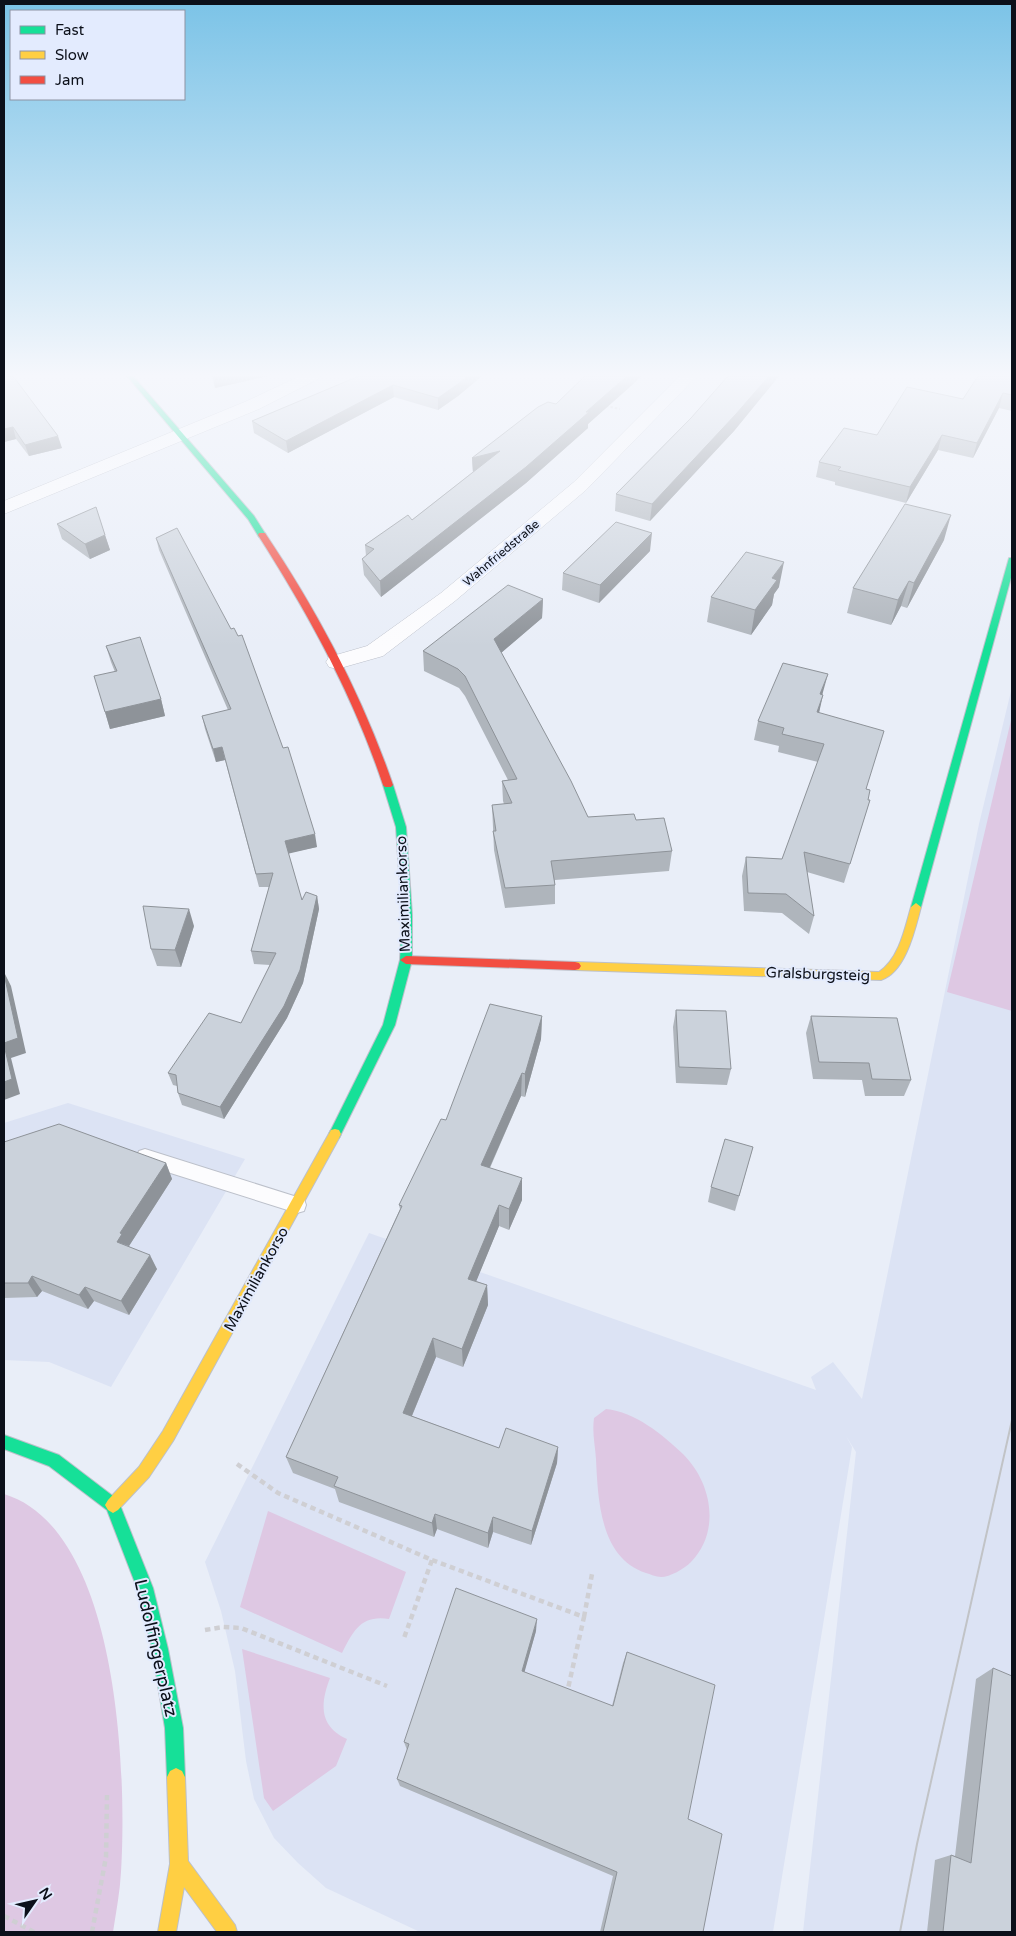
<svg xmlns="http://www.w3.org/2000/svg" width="1016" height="1936" font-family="'Varela Round',sans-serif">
  <rect width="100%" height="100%" fill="#e9eef8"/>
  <path fill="#dce3f4" d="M 1012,687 L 1012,1932 L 803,1932 L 856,1452 L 846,1436 L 852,1447 L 773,1932 L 420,1932 L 326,1888 L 298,1863 L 274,1838 L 254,1799 L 246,1761 L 235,1671 L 221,1611 L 205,1562 L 369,1233 L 816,1390 L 811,1377 L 833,1362 L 862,1399 L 979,824 Z
    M 68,1103 L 245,1159 L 111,1387 L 49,1362 L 4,1360 L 4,1123 Z"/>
  <path fill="#dec8e3" d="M 1012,716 L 1012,1011 L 947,992 Z
    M 606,1409 C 635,1412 662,1434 683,1454 C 712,1483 721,1531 691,1562 C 684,1569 670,1577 661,1577 C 656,1577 650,1574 646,1573 C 600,1558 598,1500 596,1459 C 595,1444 592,1433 594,1418 Z
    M 4,1494 C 119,1529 127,1773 121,1872 C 120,1892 116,1912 113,1932 L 4,1932 Z
    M 268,1511 L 406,1572 L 389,1619 C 361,1615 354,1630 342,1653 L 240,1607 Z
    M 242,1649 L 330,1678 C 320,1704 319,1726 347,1739 L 336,1766 L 273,1811 L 264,1798 Z"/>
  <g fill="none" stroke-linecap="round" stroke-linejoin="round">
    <g stroke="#bcc0ca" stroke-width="2">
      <path id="lane" d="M 145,1149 L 297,1197 L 304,1199 L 306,1205 L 304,1211 L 297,1213 L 139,1163 L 136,1157 L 139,1151 Z"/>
    </g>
    <g stroke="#bcc0ca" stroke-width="1">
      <path id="street" d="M 300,376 L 320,376 L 318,379 L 259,409 L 4,514 L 4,501 L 247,401 Z
        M 680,376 L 697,376 L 586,490 L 455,601 L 383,656 L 337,669 L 329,667 L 326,662 L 329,657 L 367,646 L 441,593 L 574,482 Z"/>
    </g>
    <g stroke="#bcc0ca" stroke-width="2">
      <path id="fast" d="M 127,376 L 133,376 L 254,516 L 266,535 L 265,537 L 259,537 L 248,519 Z
        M 1009,558 L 1012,558 L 1012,574 L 921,907 L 916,911 L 911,907 Z
        M 388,782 L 393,785 L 406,827 L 412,915 L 412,960 L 395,1025 L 339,1138 L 335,1139 L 331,1138 L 329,1134 L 383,1025 L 400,960 L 402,915 L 396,827 L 383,785 Z
        M 4,1435 L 59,1455 L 118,1500 L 153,1588 L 168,1649 L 183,1728 L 185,1777 L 182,1783 L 176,1786 L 170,1783 L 167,1777 L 165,1728 L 152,1649 L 137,1588 L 107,1510 L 49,1466 L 4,1449 Z"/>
    </g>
    <g stroke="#bcc0ca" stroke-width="2">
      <path id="slow" d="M 916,903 L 921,907 C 915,929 906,972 881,980 L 575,970 L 571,969 L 569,966 L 571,963 L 575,962 L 879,972 C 899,959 905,928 911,907 Z
        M 335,1129 L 339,1130 L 341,1134 L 339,1138 L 173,1441 L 149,1477 L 118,1510 L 113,1513 L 108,1510 L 105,1505 L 108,1500 L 139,1467 L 163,1431 L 331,1130 Z
        M 176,1768 L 182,1771 L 185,1777 L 188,1861 L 235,1925 L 237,1932 L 217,1932 L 184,1887 L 176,1932 L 158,1932 L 170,1864 L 167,1777 L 170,1771 Z"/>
    </g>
    <g stroke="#bcc0ca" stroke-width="2">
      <path id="jam" d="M 259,533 L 265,533 C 318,612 362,695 393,785 L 391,787 L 385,787 L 383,785 C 353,695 309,615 258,535 Z
        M 406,956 L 575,962 L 579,963 L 581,966 L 579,969 L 575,970 L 406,964 L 400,960 Z"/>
    </g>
    <path stroke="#cfcfd3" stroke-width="2" stroke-dasharray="2.5 2" stroke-linecap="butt" d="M 606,406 L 620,409"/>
    <path stroke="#cfcfd3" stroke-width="4.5" stroke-dasharray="5.5 4" stroke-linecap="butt" d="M 237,1464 L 278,1493 L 432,1560 L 404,1638
      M 432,1560 L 584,1617 L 567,1693
      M 584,1617 L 592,1574
      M 205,1630 L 223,1627 L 241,1628 L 387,1686
      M 4,1916 L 34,1932
      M 92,1932 L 106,1857 L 107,1795"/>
    <use href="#lane" fill="#fcfcfe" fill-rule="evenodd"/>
    <use href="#street" fill="#fcfcfe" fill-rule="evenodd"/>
    <use href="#fast" fill="#16e098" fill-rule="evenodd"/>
    <use href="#slow" fill="#ffcf43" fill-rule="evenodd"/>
    <use href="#jam" fill="#f24e42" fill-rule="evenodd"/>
    <path stroke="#c1c3c6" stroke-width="2" d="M 900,1932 L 917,1844 L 1012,1420"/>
  </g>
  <path fill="#afb5bc" d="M 4,376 L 62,448 L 29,456 L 16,439 L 4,442 Z
    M 212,376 L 268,376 L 215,388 Z
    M 359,376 L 482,376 L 458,396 L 438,410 L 394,397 L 288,453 L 254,433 L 252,421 Z
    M 585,376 L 641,376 L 632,385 L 588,424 L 588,428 L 526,483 L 381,597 L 364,575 L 362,559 L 366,556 L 365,545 L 412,520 L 473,472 L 472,458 L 556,404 Z
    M 728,376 L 779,376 L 734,431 L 650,521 L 615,511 L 616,494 L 691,418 Z
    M 1012,376 L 1012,411 L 999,408 L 973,458 L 938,450 L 906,503 L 835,485 L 835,482 L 816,477 L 819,462 L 877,435 L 963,399 Z
    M 57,524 L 105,535 L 110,550 L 90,559 L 62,539 Z
    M 156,538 L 317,847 L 288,853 L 302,900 L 317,896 L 319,909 L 303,983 L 287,1018 L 224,1119 L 182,1105 L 178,1093 L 177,1086 L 173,1085 L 168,1073 L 241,1023 L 270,965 L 254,964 L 251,951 L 269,887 L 259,887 L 225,760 L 216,762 L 205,729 L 202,716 L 228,710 L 159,550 Z
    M 944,540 L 907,608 L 901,606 L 891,625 L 847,613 L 853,588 Z
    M 650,551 L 599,603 L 562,590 L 563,573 Z
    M 779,587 L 774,594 L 772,605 L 751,635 L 707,622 L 711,597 Z
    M 543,599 L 542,618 L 501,653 L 588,817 L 636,820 L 672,851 L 669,871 L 555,880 L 555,904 L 505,908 L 494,850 L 492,805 L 504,804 L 503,801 L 502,781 L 508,780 L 465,696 L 459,688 L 424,671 L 423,651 Z
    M 106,646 L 161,699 L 165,716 L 110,729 L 105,712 L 115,672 L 111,662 Z
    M 823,692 L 819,712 L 866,789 L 868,800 L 870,800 L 844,883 L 807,872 L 814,916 L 809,934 L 782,913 L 744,911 L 742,876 L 746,857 L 782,859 L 818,762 L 778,752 L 779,746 L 754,740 L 758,721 Z
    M 194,926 L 181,967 L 157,966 L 151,949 Z
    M 676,1010 L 731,1069 L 727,1085 L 676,1083 L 673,1027 Z
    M 542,1016 L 541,1039 L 525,1097 L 521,1096 L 490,1168 L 522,1200 L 509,1230 L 499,1226 L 476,1281 L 487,1285 L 488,1305 L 463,1367 L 436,1357 L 412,1416 L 499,1448 L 558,1447 L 557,1463 L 531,1545 L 493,1532 L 488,1548 L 437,1529 L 434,1537 L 339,1502 L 335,1489 L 293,1473 L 286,1457 L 400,1209 L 399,1205 L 446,1120 Z
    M 811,1016 L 911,1080 L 904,1096 L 865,1096 L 862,1080 L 813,1079 L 806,1033 Z
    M 4,1142 L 166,1163 L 172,1179 L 129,1246 L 157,1269 L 129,1315 L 94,1301 L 88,1309 L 42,1291 L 37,1297 L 4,1298 Z
    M 753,1147 L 735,1211 L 708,1202 L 711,1187 Z
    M 536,1631 L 524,1672 L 612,1706 L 623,1663 L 627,1652 L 688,1819 L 703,1932 L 600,1932 L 613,1876 L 400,1786 L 397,1779 L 407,1750 L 404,1742 Z
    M 993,1668 L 1012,1932 L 927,1932 L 935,1860 L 951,1855 L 955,1856 L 976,1679 Z"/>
  <path fill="#8e9399" d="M 213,376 L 268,376 L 215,388 Z
    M 468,376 L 482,376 L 458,396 L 438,410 L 438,398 Z
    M 627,376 L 641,376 L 632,385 L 588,424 L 588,428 L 526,483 L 381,597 L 380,581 L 586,412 Z
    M 769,376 L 779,376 L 734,431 L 650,521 L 652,504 Z
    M 393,385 L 394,397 L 288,453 L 286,441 Z
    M 1003,393 L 999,408 L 973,458 L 977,443 Z
    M 13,427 L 16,439 L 4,442 L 4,429 Z
    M 942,435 L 938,450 L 906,503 L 910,487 Z
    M 58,436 L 62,448 L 29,456 L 25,445 Z
    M 500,451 L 473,473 L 472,458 Z
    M 951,515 L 944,540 L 907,608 L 914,583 Z
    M 652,533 L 650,551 L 599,603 L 600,585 Z
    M 105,535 L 110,550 L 90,559 L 85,544 Z
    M 784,562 L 779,587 L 774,594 L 772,605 L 751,635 L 755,610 L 772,578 Z
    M 909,581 L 901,606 L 891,625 L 898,600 Z
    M 543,599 L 542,618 L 494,659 L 494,639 Z
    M 828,674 L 823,692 L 815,712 L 820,694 Z
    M 823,695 L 819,713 L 817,712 Z
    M 161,699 L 165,716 L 110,729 L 105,712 Z
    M 222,747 L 225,760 L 216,762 L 213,749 Z
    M 315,834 L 317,847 L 287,854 L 285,841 Z
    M 317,896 L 319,909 L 303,983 L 287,1018 L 224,1119 L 220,1107 Z
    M 189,909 L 194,926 L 181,967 L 175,950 Z
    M 4,972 L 11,986 L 26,1053 L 11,1058 L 20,1094 L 4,1100 Z
    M 542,1016 L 541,1039 L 525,1097 L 525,1074 Z
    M 522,1073 L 521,1096 L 481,1187 L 481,1165 Z
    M 166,1163 L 172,1179 L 129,1246 L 117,1242 L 120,1233 Z
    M 522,1178 L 522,1200 L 509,1230 L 509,1209 Z
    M 499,1205 L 499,1226 L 469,1299 L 468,1279 Z
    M 150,1255 L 157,1269 L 129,1315 L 121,1301 Z
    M 32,1276 L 42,1291 L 37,1297 L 28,1283 Z
    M 487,1285 L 488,1305 L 463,1367 L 462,1349 Z
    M 85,1287 L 94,1301 L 88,1309 L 79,1295 Z
    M 433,1338 L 436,1357 L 406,1430 L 403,1413 Z
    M 558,1447 L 557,1463 L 531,1545 L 532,1531 Z
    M 435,1514 L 437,1529 L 434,1537 L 432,1523 Z
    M 493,1517 L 493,1532 L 488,1548 L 488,1533 Z
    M 537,1619 L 536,1631 L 522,1681 L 522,1671 Z"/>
  <path fill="#cbd2db" stroke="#8e9399" d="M 4,376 L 13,376 L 58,436 L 25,445 L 13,427 L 4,429 Z
    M 359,376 L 468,376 L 458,384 L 438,398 L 393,385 L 286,441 L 252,421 Z
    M 585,376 L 627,376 L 586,412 L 589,412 L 526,467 L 380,581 L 362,559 L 374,549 L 365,545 L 408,515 L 412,520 L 500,451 L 472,458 L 538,407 L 548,402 L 556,404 Z
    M 728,376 L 769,376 L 736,414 L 652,504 L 616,494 L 691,418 Z
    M 978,376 L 1012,376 L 1012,395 L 1003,393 L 977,443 L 942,435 L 910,487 L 838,470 L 841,467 L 819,462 L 844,428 L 877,435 L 907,387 L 963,399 Z
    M 905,504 L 951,515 L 914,583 L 909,581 L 898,600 L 853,588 Z
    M 96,507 L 105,535 L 85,544 L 57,524 Z
    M 616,522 L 652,533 L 600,585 L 563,573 Z
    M 177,528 L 231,629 L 234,628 L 238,636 L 242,635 L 283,748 L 288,747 L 315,834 L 285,841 L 302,900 L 306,892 L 317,896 L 300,970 L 284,1006 L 220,1107 L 178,1093 L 176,1075 L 168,1073 L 209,1013 L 241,1023 L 276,953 L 251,951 L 273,873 L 256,874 L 222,747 L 213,749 L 202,716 L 231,709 L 156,538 Z
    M 746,552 L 784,562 L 772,578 L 777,580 L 755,610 L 711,597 Z
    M 508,585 L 543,599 L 494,639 L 571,781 L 588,817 L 634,814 L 636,820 L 664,818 L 672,851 L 551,861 L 555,885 L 505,888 L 493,831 L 496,831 L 492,805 L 512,803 L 502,781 L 517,779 L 465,676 L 458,669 L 423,651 Z
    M 140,637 L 161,699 L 105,712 L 94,676 L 117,671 L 106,646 Z
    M 783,663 L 828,674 L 820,694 L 823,695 L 817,712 L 884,731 L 866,789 L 870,790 L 868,800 L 870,800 L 850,864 L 804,852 L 814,916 L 786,894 L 748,893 L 746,857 L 782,859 L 824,744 L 782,734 L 784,728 L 758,721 Z
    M 143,906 L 189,909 L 175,950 L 151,949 Z
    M 4,974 L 18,1038 L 4,1043 Z
    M 490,1004 L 542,1016 L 525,1074 L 522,1073 L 481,1165 L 522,1178 L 509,1209 L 499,1205 L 468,1279 L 487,1285 L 462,1349 L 433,1338 L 403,1413 L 499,1448 L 506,1428 L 558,1447 L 532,1531 L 493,1517 L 488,1533 L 435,1514 L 432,1523 L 334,1486 L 338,1477 L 286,1457 L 402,1206 L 399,1205 L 441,1119 L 446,1120 Z
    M 676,1010 L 726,1011 L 731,1069 L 679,1067 Z
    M 811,1016 L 897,1018 L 911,1080 L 872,1079 L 869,1063 L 819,1062 Z
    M 4,1045 L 12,1079 L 4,1082 Z
    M 59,1124 L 166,1163 L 120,1233 L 122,1234 L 117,1242 L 150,1255 L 121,1301 L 85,1287 L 79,1295 L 32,1276 L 28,1283 L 4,1283 L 4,1142 Z
    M 725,1139 L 753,1147 L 739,1196 L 711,1187 Z
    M 456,1588 L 537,1619 L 522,1671 L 613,1706 L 627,1652 L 715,1685 L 688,1819 L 722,1834 L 703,1932 L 603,1932 L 617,1872 L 397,1779 L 409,1744 L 404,1742 Z
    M 993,1668 L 1012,1676 L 1012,1932 L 943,1932 L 951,1855 L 971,1863 Z"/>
  <linearGradient id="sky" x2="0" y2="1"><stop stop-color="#7bc3e7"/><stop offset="0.58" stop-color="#f5f7fc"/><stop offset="1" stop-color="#f5f7fc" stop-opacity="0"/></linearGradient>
  <rect width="1016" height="647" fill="url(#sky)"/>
  <g text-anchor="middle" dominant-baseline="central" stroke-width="4" stroke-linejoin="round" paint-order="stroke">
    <g font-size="12" fill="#0c101a" stroke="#e3ebfe">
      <text transform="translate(501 553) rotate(-40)">Wahnfriedstraße</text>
    </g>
    <g font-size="15" fill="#0c101a" stroke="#e3ebfe">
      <text transform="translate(403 894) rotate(-92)">Maximiliankorso</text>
      <text transform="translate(818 974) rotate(2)">Gralsburgsteig</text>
      <text transform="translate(256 1279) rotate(-61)">Maximiliankorso</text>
    </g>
    <g font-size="18" fill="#0c101a" stroke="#e3ebfe">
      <text transform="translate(156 1648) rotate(77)">Ludolfingerplatz</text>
    </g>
  </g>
  <rect width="1016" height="1936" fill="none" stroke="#0c101a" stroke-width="10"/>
  <rect x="10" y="10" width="175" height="90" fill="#e3ebfe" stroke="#8d93a3"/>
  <rect x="20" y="26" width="25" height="8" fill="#16e098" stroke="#8d93a3"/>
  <text x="55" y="35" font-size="15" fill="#0c101a">Fast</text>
  <rect x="20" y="51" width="25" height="8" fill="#ffcf43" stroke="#8d93a3"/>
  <text x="55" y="60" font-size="15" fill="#0c101a">Slow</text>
  <rect x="20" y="76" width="25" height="8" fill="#f24e42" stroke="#8d93a3"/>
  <text x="55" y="85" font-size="15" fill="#0c101a">Jam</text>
  <g transform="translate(35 1901) rotate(56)" stroke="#e3ebfe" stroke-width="4" paint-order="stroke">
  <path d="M0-4L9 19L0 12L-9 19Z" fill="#0c101a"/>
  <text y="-8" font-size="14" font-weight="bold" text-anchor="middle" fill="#0c101a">N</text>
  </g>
</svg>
